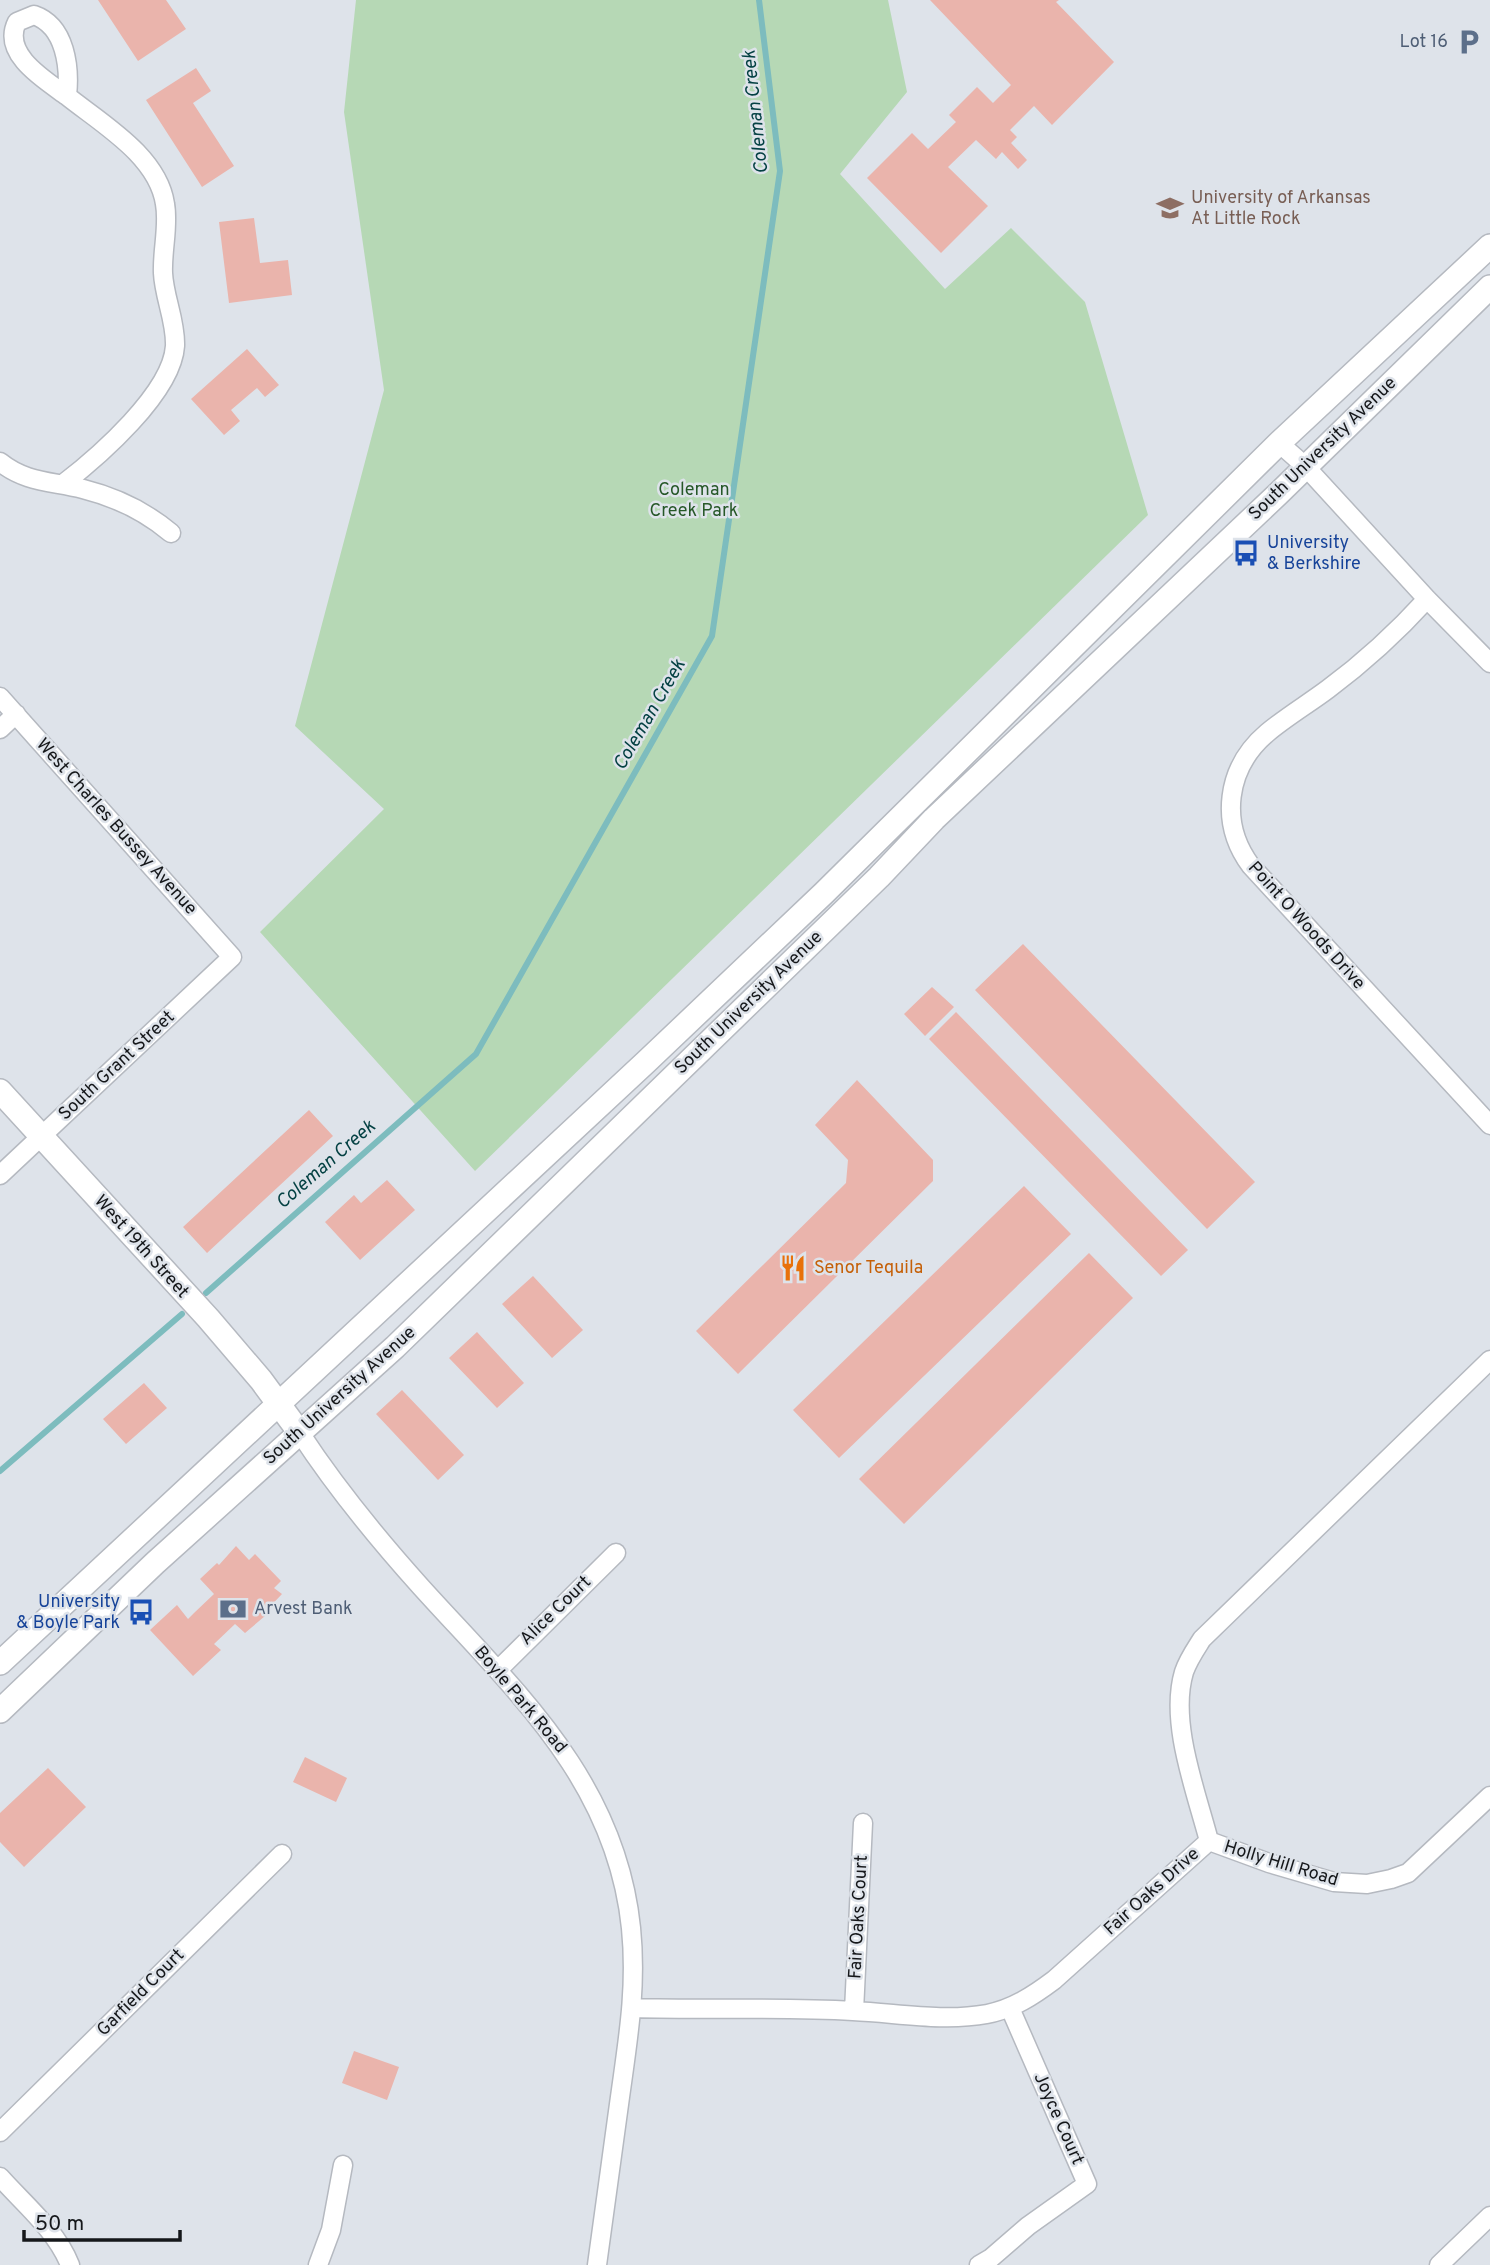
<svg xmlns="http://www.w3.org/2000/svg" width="1490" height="2265" font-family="Overpass,sans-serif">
  <rect width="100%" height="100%" fill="#dee3ea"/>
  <path fill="#b6d8b5" d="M 356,0 L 888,0 L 907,92 L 840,174 L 945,289 L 1011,228 L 1085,302 L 1148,515 L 475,1171 L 260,932 L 384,809 L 295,726 L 384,390 L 344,112 Z"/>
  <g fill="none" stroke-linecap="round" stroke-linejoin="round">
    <path stroke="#7dbcbe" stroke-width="6" d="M 206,1293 L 476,1054 L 712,636 L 780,171 L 759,0
      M 0,1471 L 182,1314"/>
  </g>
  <path fill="#eab4ac" d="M 98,0 L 166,0 L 186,29 L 138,61 Z
    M 930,0 L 1059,0 L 1056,2 L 1114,62 L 1052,125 L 1034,106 L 1010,130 L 1017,137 L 1011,143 L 1027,160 L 1018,169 L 1002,152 L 996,159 L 976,140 L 948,167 L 988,206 L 941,253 L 867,178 L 912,133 L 928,149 L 956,122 L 949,115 L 977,87 L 993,103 L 1011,85 Z
    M 196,68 L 211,91 L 193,103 L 234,166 L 202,187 L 146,100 Z
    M 254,218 L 260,263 L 288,260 L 292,295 L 229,303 L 219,222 Z
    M 247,349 L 279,385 L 265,397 L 257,388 L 231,410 L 240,421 L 224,435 L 191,399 Z
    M 1023,944 L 1255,1182 L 1207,1229 L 975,990 Z
    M 932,987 L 954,1007 L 925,1036 L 904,1014 Z
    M 956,1012 L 1188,1250 L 1161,1276 L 929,1039 Z
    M 857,1080 L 933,1160 L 933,1181 L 738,1374 L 696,1331 L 846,1183 L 848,1160 L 815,1125 Z
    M 309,1110 L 333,1136 L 207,1253 L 183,1227 Z
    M 387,1180 L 415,1210 L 360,1260 L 325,1222 L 354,1195 L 361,1203 Z
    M 1024,1186 L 1071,1234 L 839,1458 L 793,1410 Z
    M 1089,1253 L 1133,1298 L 904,1524 L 859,1479 Z
    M 533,1276 L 583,1330 L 552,1358 L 502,1304 Z
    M 477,1332 L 524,1383 L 497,1408 L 449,1358 Z
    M 144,1383 L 167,1408 L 126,1444 L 103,1419 Z
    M 402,1390 L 464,1455 L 438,1480 L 376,1414 Z
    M 236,1546 L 249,1560 L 255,1554 L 281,1581 L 274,1588 L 282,1594 L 263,1614 L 265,1616 L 245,1633 L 235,1624 L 214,1644 L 221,1650 L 193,1676 L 150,1630 L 177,1605 L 188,1619 L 194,1613 L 214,1594 L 200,1579 L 217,1563 L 219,1565 Z
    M 305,1757 L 347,1778 L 336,1802 L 293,1782 Z
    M 48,1768 L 86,1807 L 24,1867 L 0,1842 L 0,1813 Z
    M 354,2051 L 399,2067 L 387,2100 L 342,2083 Z"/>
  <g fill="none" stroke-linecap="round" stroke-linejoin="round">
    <g stroke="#b5b9c0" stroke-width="21">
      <path id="street" d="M 34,15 C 66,26 70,68 67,96 C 45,80 1,54 17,22 Z
        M 1279,443 L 1305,466 L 1427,599 L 1490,663
        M 0,462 C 26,483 52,481 83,489 C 115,497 146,512 171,533
        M 63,484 C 98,457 172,393 175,346 C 176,321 164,297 163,273 C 162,250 169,226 165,204 C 158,156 102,124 67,96
        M 1427,599 C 1397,632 1363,663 1328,689 C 1308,704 1286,717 1267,733 C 1226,768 1219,823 1251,866 L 1490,1125
        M 0,697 L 232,957 L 0,1175
        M 0,729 L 16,714
        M 300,1433 C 336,1488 377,1538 421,1587 C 514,1690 616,1780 631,1928 C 637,1987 628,2039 620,2097 C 612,2153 605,2209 597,2265
        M 498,1670 L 616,1553
        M 1209,1841 C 1196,1791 1169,1722 1184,1672 C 1188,1660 1195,1650 1202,1639 L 1490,1360
        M 1209,1841 L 1269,1863 L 1334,1882 L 1367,1884 L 1391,1879 L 1408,1873 L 1490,1796
        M 633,2008 C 706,2010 780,2007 853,2011 C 898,2013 943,2022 987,2014 C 1013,2009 1034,1995 1054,1980 L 1209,1841
        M 854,2011 L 863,1823
        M 0,2132 L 282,1854
        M 0,2177 C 25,2205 56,2230 70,2265
        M 318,2265 L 331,2230 L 343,2165
        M 979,2265 L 991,2258 L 1028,2226 L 1087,2184 L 1010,2008
        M 1439,2265 L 1490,2216"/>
    </g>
    <g stroke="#b5b9c0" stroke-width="26">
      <path id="secondary" d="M 0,1091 L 208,1318 L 261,1380 L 300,1433
        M 0,1663 L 646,1062 L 824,893 L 1279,443 L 1490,246
        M 0,1711 L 155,1563 L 395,1347 L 879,877 L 934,819 L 1279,493 L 1490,287"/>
    </g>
    <use href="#street" stroke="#fff" stroke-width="18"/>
    <use href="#secondary" stroke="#fff" stroke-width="23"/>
  </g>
  <defs>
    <g id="parking-bare" transform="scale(2.1)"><path d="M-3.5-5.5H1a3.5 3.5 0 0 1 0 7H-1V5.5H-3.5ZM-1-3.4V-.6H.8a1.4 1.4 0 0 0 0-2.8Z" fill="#5c6f8a" stroke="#dee3ea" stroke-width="2.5" paint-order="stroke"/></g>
    <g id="university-bare" transform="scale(2.1)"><path d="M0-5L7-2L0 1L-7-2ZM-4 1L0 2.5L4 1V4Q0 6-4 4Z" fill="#8d6e63" stroke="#dee3ea" stroke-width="2.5" paint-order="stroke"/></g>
    <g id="bus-bare" transform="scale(2.1)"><path d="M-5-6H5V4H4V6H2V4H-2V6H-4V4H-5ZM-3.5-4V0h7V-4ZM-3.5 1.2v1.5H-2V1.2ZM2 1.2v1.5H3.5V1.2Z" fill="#1a4fb4" stroke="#dee3ea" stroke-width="2.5" paint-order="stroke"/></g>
    <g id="restaurant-bare" transform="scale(2.1)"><path d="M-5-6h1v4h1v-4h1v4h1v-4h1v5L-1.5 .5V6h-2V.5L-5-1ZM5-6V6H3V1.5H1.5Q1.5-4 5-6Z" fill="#e8710a" stroke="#dee3ea" stroke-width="2.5" paint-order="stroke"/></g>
    <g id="bank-bare" transform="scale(2.1)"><path d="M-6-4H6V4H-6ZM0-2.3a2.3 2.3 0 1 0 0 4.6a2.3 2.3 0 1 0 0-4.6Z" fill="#5c6f8a" stroke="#dee3ea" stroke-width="2.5" paint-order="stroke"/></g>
  </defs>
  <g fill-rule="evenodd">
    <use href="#parking-bare" x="1469" y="42"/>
    <use href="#university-bare" x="1170" y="208"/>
    <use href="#bus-bare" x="1246" y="553"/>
    <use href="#restaurant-bare" x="793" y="1268"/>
    <use href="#bank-bare" x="233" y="1609"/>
    <use href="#bus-bare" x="141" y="1612"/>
  </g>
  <g text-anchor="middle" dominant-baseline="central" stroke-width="5" stroke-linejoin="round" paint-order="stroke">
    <g font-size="18" fill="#4e5e75" stroke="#dee3ea" text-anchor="end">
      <text x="1448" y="42">Lot 16</text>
      <text x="254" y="1609" text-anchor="start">Arvest Bank</text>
    </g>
    <g font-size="18" fill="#785e54" stroke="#dee3ea" text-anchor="start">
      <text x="1191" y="198">University of Arkansas<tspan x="1191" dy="21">At Little Rock</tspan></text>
    </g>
    <g font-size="18" fill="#15171a" stroke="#dee3ea">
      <text transform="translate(1323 449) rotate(-44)">South University Avenue</text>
      <text transform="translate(116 827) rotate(48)">West Charles Bussey Avenue</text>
      <text transform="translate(1306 926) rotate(48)">Point O Woods Drive</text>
      <text transform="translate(749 1003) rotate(-44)">South University Avenue</text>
      <text transform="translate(117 1066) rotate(-43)">South Grant Street</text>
      <text transform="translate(141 1247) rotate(48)">West 19th Street</text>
      <text transform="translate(340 1396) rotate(-42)">South University Avenue</text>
      <text transform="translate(556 1611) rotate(-44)">Alice Court</text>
      <text transform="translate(520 1700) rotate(50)">Boyle Park Road</text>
      <text transform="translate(1281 1864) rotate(17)">Holly Hill Road</text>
      <text transform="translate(1152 1892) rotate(-42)">Fair Oaks Drive</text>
      <text transform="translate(859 1917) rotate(-87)">Fair Oaks Court</text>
      <text transform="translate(141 1993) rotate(-45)">Garfield Court</text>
      <text transform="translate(1058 2119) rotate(66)">Joyce Court</text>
    </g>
    <g font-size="18" fill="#265828" stroke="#dee3ea">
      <text x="694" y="490">Coleman<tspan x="694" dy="21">Creek Park</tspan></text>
    </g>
    <g font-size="18" fill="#164399" stroke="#dee3ea" text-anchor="start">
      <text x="1267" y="543">University<tspan x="1267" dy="21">&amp; Berkshire</tspan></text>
      <text x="120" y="1602" text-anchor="end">University<tspan x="120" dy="21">&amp; Boyle Park</tspan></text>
    </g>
    <g font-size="18" fill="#c56008" stroke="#dee3ea" text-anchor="start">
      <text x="814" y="1268">Senor Tequila</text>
    </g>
    <g font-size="19" font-style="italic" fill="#044143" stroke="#dee3ea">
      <text transform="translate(756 112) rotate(-96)">Coleman Creek</text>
      <text transform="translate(650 715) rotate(-60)">Coleman Creek</text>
      <text transform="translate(326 1165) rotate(-41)">Coleman Creek</text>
    </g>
  </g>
  <path d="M24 2230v10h156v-10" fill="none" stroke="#15171a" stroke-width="3.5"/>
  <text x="35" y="2230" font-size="21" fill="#15171a" stroke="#dee3ea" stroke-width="5" paint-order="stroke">50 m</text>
</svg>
